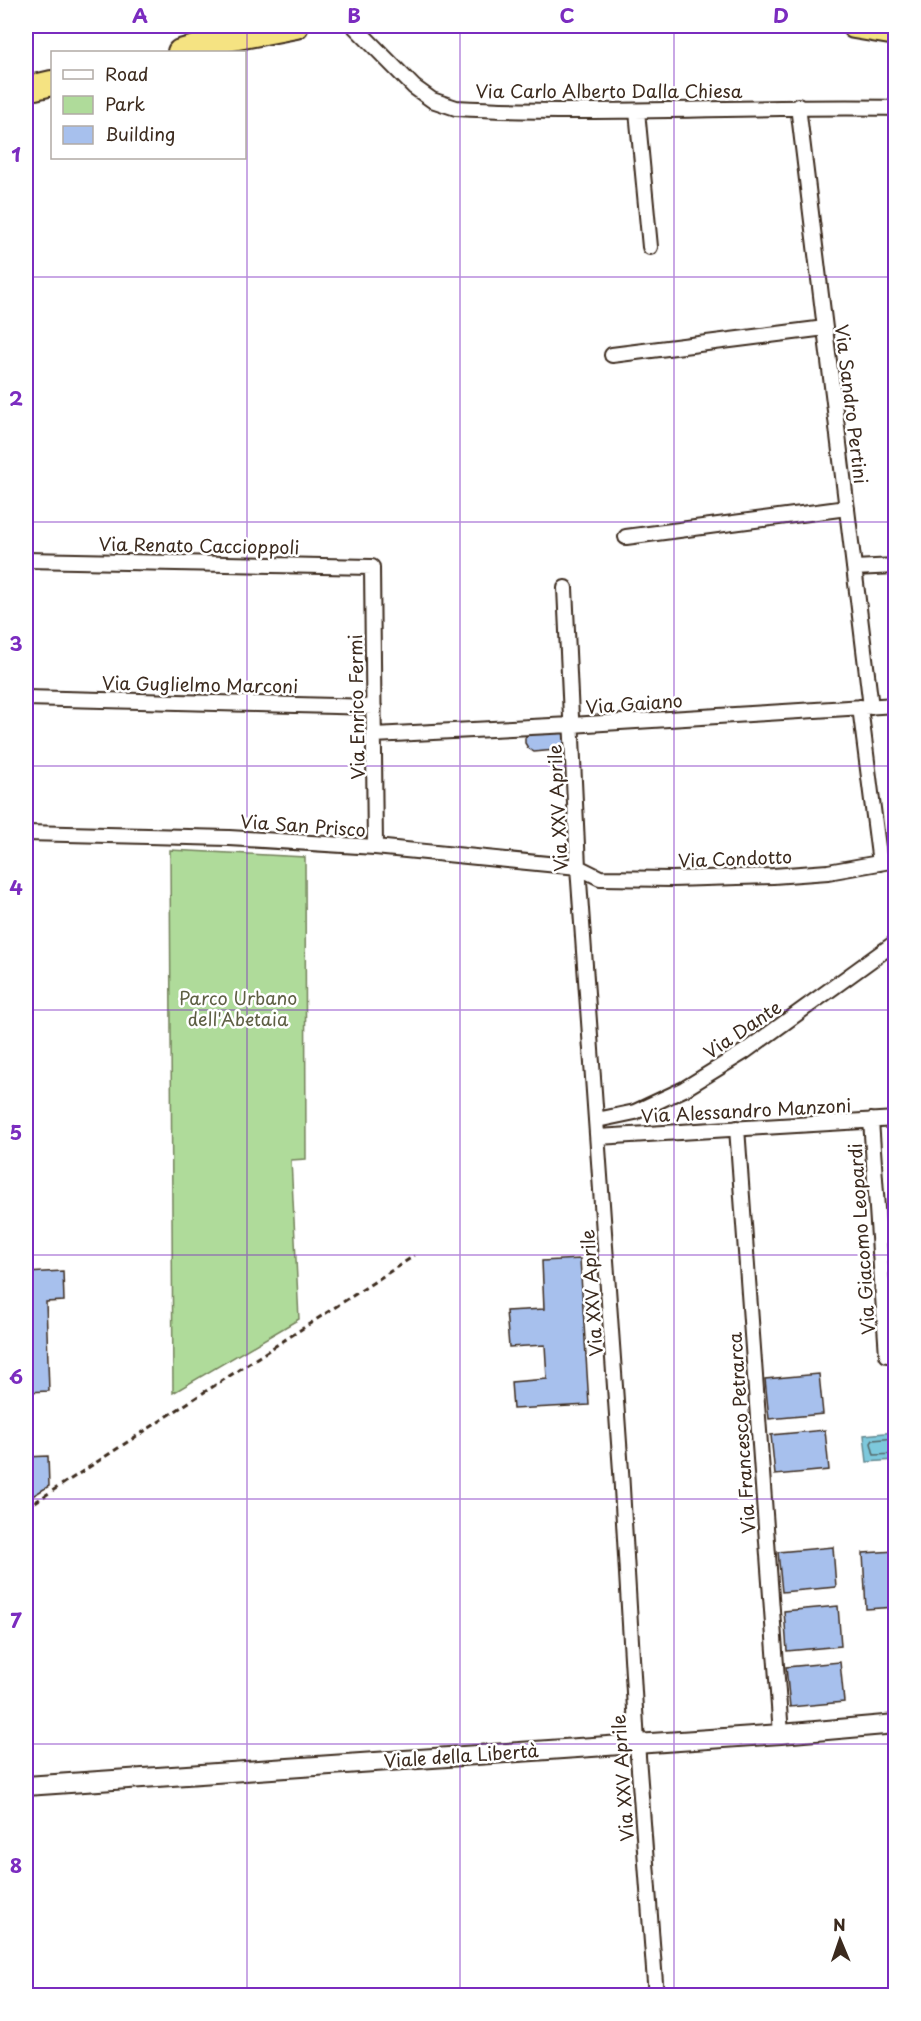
<svg xmlns="http://www.w3.org/2000/svg" width="921" height="2021" font-family="'Playpen Sans',sans-serif">
  <rect width="100%" height="100%" fill="#fff"/>
  <filter id="ink" filterUnits="userSpaceOnUse"><feTurbulence type="fractalNoise" baseFrequency=".0167" numOctaves="2"/><feDisplacementMap in="SourceGraphic" scale="12" xChannelSelector="R" yChannelSelector="G"/><feConvolveMatrix kernelMatrix="1 2 1 2 8 2 1 2 1" color-interpolation-filters="sRGB"/></filter>
  <g filter="url(#ink)">
    <path fill="#afdb9a" stroke="#75825c" stroke-width="1.5" d="M 170,850 L 305,857 L 306,1159 L 291,1160 L 299,1319 L 173,1393 Z"/>
    <path fill="#7dc8dc" stroke="#638990" stroke-width="1.5" d="M 895,1432 L 895,1460 L 867,1462 L 864,1435 Z"/>
    <g fill="none" stroke-linecap="round" stroke-linejoin="round">
      <path stroke="#55696a" stroke-width="1.5" d="M 896,1438 L 873,1440 L 871,1443 L 874,1455 L 896,1454"/>
    </g>
    <path fill="#a7c0ed" stroke="#3b2a1e" stroke-width="1.5" d="M 565,728 L 566,749 L 534,752 L 528,748 L 525,743 L 525,738 L 529,732 Z
      M 580,1259 L 589,1405 L 513,1409 L 511,1382 L 547,1379 L 545,1345 L 509,1347 L 506,1311 L 544,1309 L 542,1261 Z
      M 63,1271 L 64,1301 L 46,1302 L 49,1391 L 26,1392 L 26,1273 Z
      M 819,1374 L 823,1414 L 769,1419 L 765,1379 Z
      M 825,1430 L 829,1470 L 775,1475 L 771,1435 Z
      M 48,1456 L 49,1486 L 26,1500 L 26,1457 Z
      M 833,1547 L 836,1587 L 782,1592 L 778,1552 Z
      M 896,1551 L 896,1607 L 866,1609 L 863,1553 Z
      M 838,1606 L 841,1646 L 787,1651 L 784,1611 Z
      M 840,1662 L 844,1702 L 790,1707 L 786,1667 Z"/>
    <g fill="none" stroke-linecap="round" stroke-linejoin="round">
      <g stroke="#3b2a1e" stroke-width="18">
        <path id="minor" d="M 354,26 L 414,87 L 432,100 L 456,108 C 602,116 749,105 896,108
          M 798,106 L 871,707
          M 637,111 L 650,247
          M 612,355 L 825,328
          M 626,537 L 847,508
          M 26,560 L 372,567 L 375,847
          M 854,568 L 896,566
          M 565,588 L 578,867 L 621,1471 L 637,1743 L 656,1996
          M 26,698 L 374,707
          M 860,707 L 880,863
          M 374,735 L 571,725 L 896,705
          M 26,833 L 229,838 L 375,847 L 578,867 L 600,878 L 672,879 L 773,876 L 828,872 L 896,860
          M 597,1120 L 635,1112 L 684,1089 L 744,1052 L 896,942
          M 871,1120 L 887,1355
          M 737,1128 L 781,1734
          M 598,1137 L 896,1119"/>
      </g>
      <g stroke="#3b2a1e" stroke-width="22">
        <path id="tertiary" d="M 26,1786 L 781,1734 L 896,1724"/>
      </g>
      <g stroke="#3b2a1e" stroke-width="28">
        <path id="trunk" d="M 854,26 L 896,33
          M 180,52 L 227,39 L 296,26
          M 26,89 L 52,83"/>
      </g>
      <path stroke="#3b2a1e" stroke-width="3" stroke-dasharray="6 4.5" stroke-linecap="butt" d="M 26,1508 L 414,1256"/>
      <use href="#minor" stroke="#fff" stroke-width="14"/>
      <use href="#tertiary" stroke="#fff" stroke-width="18"/>
      <use href="#trunk" stroke="#f5e382" stroke-width="24"/>
    </g>
  </g>
  <path fill="none" stroke="#7b2cbf" stroke-width="1.5" stroke-opacity="0.55" d="M 247,26 L 247,1996M 460,26 L 460,1996M 674,26 L 674,1996M 26,277 L 896,277M 26,522 L 896,522M 26,766 L 896,766M 26,1010 L 896,1010M 26,1255 L 896,1255M 26,1499 L 896,1499M 26,1744 L 896,1744"/>
  <g text-anchor="middle" dominant-baseline="central" stroke-width="5" stroke-linejoin="round" paint-order="stroke">
    <g font-size="18" fill="#3b2a1e" stroke="#fff">
      <text x="609" y="90">Via Carlo Alberto Dalla Chiesa</text>
      <text transform="translate(852 404) rotate(83)">Via Sandro Pertini</text>
      <text transform="translate(199 545) rotate(1)">Via Renato Caccioppoli</text>
      <text transform="translate(200 684) rotate(1)">Via Guglielmo Marconi</text>
      <text transform="translate(634 703) rotate(-4)">Via Gaiano</text>
      <text transform="translate(356 707) rotate(-91)">Via Enrico Fermi</text>
      <text transform="translate(557 808) rotate(-93)">Via XXV Aprile</text>
      <text transform="translate(303 825) rotate(4)">Via San Prisco</text>
      <text transform="translate(735 858) rotate(-2)">Via Condotto</text>
      <text transform="translate(742 1029) rotate(-34)">Via Dante</text>
      <text transform="translate(746 1110) rotate(-3)">Via Alessandro Manzoni</text>
      <text transform="translate(861 1239) rotate(-94)">Via Giacomo Leopardi</text>
      <text transform="translate(591 1293) rotate(-94)">Via XXV Aprile</text>
      <text transform="translate(741 1433) rotate(-94)">Via Francesco Petrarca</text>
      <text transform="translate(461 1755) rotate(-4)">Viale della Libertà</text>
      <text transform="translate(622 1778) rotate(-94)">Via XXV Aprile</text>
    </g>
    <g font-size="18" fill="#5e5f43" stroke="#fff">
      <text x="238" y="997">Parco Urbano<tspan x="238" dy="21">dell'Abetaia</tspan></text>
    </g>
  </g>
  <rect width="921" height="2021" fill="none" stroke="#fff" stroke-width="66"/>
  <rect x="51" y="51" width="195" height="108" fill="#ffffff" stroke="#b1aaa5" stroke-width="1.5"/>
  <rect x="63" y="70" width="30" height="9" fill="#ffffff" stroke="#b1aaa5" stroke-width="1.5"/>
  <text x="105" y="81" font-size="18" fill="#3b2a1e">Road</text>
  <rect x="63" y="96" width="30" height="18" fill="#afdb9a" stroke="#b1aaa5" stroke-width="1.5"/>
  <text x="105" y="111" font-size="18" fill="#3b2a1e">Park</text>
  <rect x="63" y="126" width="30" height="18" fill="#a7c0ed" stroke="#b1aaa5" stroke-width="1.5"/>
  <text x="105" y="141" font-size="18" fill="#3b2a1e">Building</text>
  <g transform="translate(840 1940) rotate(358)" stroke="#ffffff" stroke-width="4.5" paint-order="stroke">
  <path d="M0-4.5L10 22L0 15L-10 22Z" fill="#3b2a1e"/>
  <text y="-9" font-size="16" font-weight="bold" text-anchor="middle" fill="#3b2a1e">N</text>
  </g>
  <rect x="33" y="33" width="855" height="1955" fill="none" stroke="#7b2cbf" stroke-width="2"/>
  <g font-size="20" text-anchor="middle" font-weight="bold" fill="#7b2cbf">
    <text x="140" y="23">A</text>
    <text x="354" y="23">B</text>
    <text x="567" y="23">C</text>
    <text x="781" y="23">D</text>
    <text x="16" y="162">1</text>
    <text x="16" y="406">2</text>
    <text x="16" y="651">3</text>
    <text x="16" y="895">4</text>
    <text x="16" y="1140">5</text>
    <text x="16" y="1384">6</text>
    <text x="16" y="1628">7</text>
    <text x="16" y="1873">8</text>
  </g>
</svg>
